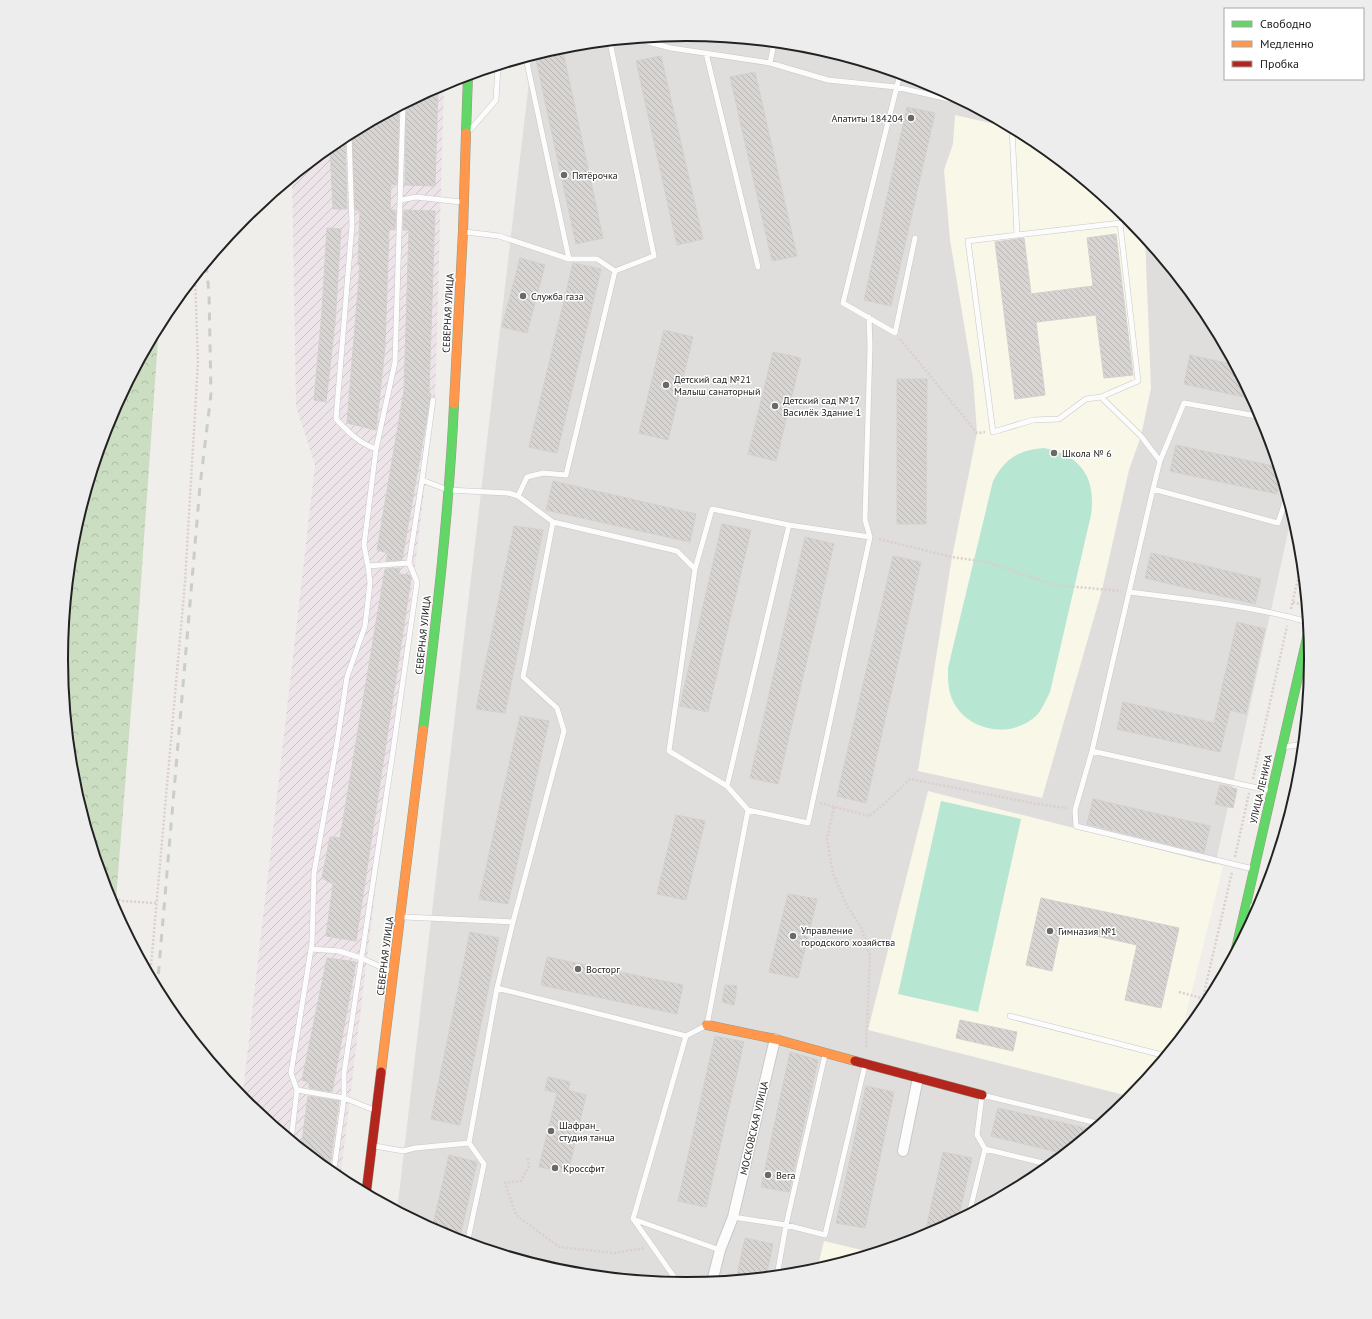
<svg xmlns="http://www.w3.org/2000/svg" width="1372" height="1319" font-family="'PT Sans',sans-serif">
  <defs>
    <pattern id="industrial-furrows" width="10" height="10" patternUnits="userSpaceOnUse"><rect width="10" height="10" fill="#ede4e9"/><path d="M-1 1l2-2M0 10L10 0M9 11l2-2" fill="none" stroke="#cbc3c8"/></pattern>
    <pattern id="forest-crowns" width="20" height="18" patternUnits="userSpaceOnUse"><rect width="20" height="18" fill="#cbdec1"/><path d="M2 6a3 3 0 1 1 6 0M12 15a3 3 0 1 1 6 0" fill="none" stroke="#aebea6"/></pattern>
    <pattern id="building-back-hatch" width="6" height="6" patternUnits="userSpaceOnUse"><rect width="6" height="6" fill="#d7d4d2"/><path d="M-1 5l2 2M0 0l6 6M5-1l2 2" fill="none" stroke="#b8b6b4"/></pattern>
  </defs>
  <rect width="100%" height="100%" fill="#f0eeeb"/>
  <path fill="#dfdedc" d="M 686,34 L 808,46 L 926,82 L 1034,140 L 1128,217 L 1206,312 L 1264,420 L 1292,514 L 1176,1044 L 1128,1102 L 1033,1180 L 925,1237 L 808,1273 L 686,1285 L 564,1273 L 446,1237 L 397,1211 L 532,56 L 564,46 Z"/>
  <path fill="url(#industrial-furrows)" d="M 444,83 L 435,402 L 340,1180 L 242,1100 L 315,465 L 296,406 L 292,177 L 339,139 Z"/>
  <path fill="#f8f7e8" d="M 955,115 L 1012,128 L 1034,140 L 1128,217 L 1145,238 L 1151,388 L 1141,436 L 1129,470 L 1102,590 L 1042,798 L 918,771 L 952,557 L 977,433 L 973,378 L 950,240 L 944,170 L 953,144 Z
    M 928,791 L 1223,866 L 1180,1038 L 1132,1097 L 868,1030 Z
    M 824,1241 L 874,1253 L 817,1270 Z"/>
  <path fill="url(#forest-crowns)" d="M 159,325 L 139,610 L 115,912 L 108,899 L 72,781 L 61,659 L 73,537 L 108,420 Z"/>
  <path fill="#b7e6d2" d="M 1044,448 C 1082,456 1096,478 1091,515 L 1050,692 C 1046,700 1043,707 1038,714 C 1013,740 966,732 952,699 C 948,689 948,679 948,668 L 993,481 C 1005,458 1019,450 1044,448 Z
    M 941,801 L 1021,819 L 978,1012 L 898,994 Z"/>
  <path fill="url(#building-back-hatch)" stroke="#d3d0cc" d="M 562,47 L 603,238 L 576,244 L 535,55 Z
    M 661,56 L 703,239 L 677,245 L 636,61 Z
    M 755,72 L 797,256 L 772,261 L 730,77 Z
    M 438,86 L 435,186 L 405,185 L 406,103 Z
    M 399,107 L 397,185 L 391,184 L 390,210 L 396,210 L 395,230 L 389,229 L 385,347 L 376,430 L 347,423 L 360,265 L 358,265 L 360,210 L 355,210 L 352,132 Z
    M 907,107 L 935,113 L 891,306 L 864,300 Z
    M 345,136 L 347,209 L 333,209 L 330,146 Z
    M 404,210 L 435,211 L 429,393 L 431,394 L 402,560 L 386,561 L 388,553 L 377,550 L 404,390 L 409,230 L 403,230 Z
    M 327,228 L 341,229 L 335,323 L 326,402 L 314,400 L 322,312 Z
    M 1116,234 L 1133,375 L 1104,378 L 1096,315 L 1036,322 L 1045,395 L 1015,399 L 995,242 L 1024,238 L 1031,294 L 1093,286 L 1087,238 Z
    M 520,258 L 545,265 L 527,333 L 502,327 Z
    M 573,263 L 601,269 L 557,453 L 529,447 Z
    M 664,330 L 693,337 L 668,440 L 639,433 Z
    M 773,352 L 801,358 L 776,461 L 748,454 Z
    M 1190,355 L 1235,365 L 1253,399 L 1184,384 Z
    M 897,379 L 927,379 L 926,524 L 897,524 Z
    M 1176,445 L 1278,467 L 1281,476 L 1277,494 L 1170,471 Z
    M 553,481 L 696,514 L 690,542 L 546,510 Z
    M 722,524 L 751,530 L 708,712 L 680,706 Z
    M 514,526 L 543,530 L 505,713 L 476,709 Z
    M 805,537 L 834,544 L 778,784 L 750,778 Z
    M 1151,553 L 1261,579 L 1255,604 L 1145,578 Z
    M 893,556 L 921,562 L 866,803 L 837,796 Z
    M 400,568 L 399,574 L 410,575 L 411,579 L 356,941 L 326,936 L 333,884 L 322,878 L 330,837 L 340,838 L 385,569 Z
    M 1237,622 L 1265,629 L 1246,714 L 1230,710 L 1220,752 L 1117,729 L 1123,702 L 1214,723 Z
    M 520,716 L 549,721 L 508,904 L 479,899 Z
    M 1220,785 L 1237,789 L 1233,808 L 1215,804 Z
    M 1093,799 L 1210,826 L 1204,853 L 1087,824 Z
    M 676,815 L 705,821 L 686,900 L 657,894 Z
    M 788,894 L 817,899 L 798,978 L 769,972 Z
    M 1041,898 L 1179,928 L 1161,1008 L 1125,1000 L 1137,945 L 1061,928 L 1052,971 L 1026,965 Z
    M 470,932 L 499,938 L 460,1125 L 431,1119 Z
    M 547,957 L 683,985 L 677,1014 L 541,985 Z
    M 327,958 L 356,962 L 332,1092 L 309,1088 L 309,1082 L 302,1080 Z
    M 725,985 L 737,986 L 734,1005 L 722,1002 Z
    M 960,1020 L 1017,1032 L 1013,1051 L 956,1038 Z
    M 715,1036 L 744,1042 L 706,1207 L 678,1201 Z
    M 790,1052 L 818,1060 L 789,1192 L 761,1187 Z
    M 548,1077 L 570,1082 L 568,1090 L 586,1095 L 568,1173 L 539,1167 L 557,1093 L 545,1090 Z
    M 866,1086 L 894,1092 L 865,1228 L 836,1223 Z
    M 308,1096 L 339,1101 L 329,1172 L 301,1149 Z
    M 998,1108 L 1094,1130 L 1065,1154 L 991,1136 Z
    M 943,1152 L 972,1158 L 958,1220 L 924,1238 Z
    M 449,1155 L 477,1162 L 459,1241 L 446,1237 L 432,1229 Z
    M 745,1238 L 773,1244 L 766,1277 L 736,1280 Z"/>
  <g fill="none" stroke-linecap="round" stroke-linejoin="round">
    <g stroke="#c9c8c7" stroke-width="6">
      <path id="lane" d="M 636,39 L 671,48 L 770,63 L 828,80 L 896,87 L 966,103
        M 706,53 L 758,267
        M 526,58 L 569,259
        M 770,63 L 774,43
        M 900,74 L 843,303 L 895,333 L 915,238
        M 1012,128 L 1017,235 L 968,241 L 993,432 L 1033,420 L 1059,419 L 1086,399 L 1101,397 L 1141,436 L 1160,461
        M 471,129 L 496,100 L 498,66
        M 349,134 L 352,225 L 336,419 C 348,432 359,443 376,449 L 395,362 L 403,105
        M 401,200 L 416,197 L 461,202
        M 465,232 L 499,236 L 569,259 L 597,259 L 615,271
        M 1017,235 L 1120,223 L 1138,381 L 1101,397
        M 1262,417 L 1184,403 L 1160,461 L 1153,489 L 1278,523 L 1287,496
        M 376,449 L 364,545 L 368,566 L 409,563
        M 422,480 L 433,400
        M 1153,489 L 1092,751 L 1271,791
        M 518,496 L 553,522 L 523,677 L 557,708 L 564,731 L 513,922 L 497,988 L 686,1036 L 707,1025 L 748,810 L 808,823 L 870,537 L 865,520 L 870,346 L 869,317
        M 553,522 L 677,551 L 695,569 L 669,751 L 727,786
        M 695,569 L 712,509 L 789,525
        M 1130,592 C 1189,600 1250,605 1308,622
        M 1284,747 L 1303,744
        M 1092,751 L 1075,810 L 1076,826 L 1253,869
        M 748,810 L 727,786 L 789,525 L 870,537
        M 1248,907 L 1261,904
        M 1248,908 L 1258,910
        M 404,917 L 513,922
        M 311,949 L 339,951 L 361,958 L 392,972
        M 1010,1016 L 1166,1056
        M 686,1036 L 633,1219 L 720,1250
        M 297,1090 L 291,1073 L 312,943 L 314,873 L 337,743 L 347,677 L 365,626 L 370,583 L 368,566
        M 291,1140 L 297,1090 L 344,1098 L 374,1110
        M 469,1143 L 497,988
        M 375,1146 L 403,1151 L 415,1148 L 469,1143 L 484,1164 L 467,1244
        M 1051,1165 L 985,1149 L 977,1135 L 982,1095 L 1101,1124
        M 333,1176 L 344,1098 L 344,1073 L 393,751 L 417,582 L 409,563 L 422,480 L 448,490 L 508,493 L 518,496 L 527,477 L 543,473 L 566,475 L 615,271 L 654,256 L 610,42
        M 969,1214 L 985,1149
        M 733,1217 L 786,1225 L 825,1055
        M 634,1220 L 679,1284
        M 777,1276 L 786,1225 L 825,1235 L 865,1065"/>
    </g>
    <g stroke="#c9c8c7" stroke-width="12">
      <path id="street" d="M 903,1151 L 918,1078
        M 712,1282 L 720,1250 L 733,1217 L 775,1039"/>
    </g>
    <g stroke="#999a82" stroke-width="10">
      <path id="fast" d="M 466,133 L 468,75
        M 423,730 C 436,622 449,513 454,404
        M 1235,953 L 1309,629"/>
    </g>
    <g stroke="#999a82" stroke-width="10">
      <path id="slow" d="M 454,404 L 463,231 L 466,133
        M 707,1025 L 775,1039 L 855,1061
        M 381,1072 L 423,730"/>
    </g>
    <g stroke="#999a82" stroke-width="10">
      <path id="jam" d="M 855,1061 L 982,1095
        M 366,1194 L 381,1072"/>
    </g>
    <path stroke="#dccecd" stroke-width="2.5" stroke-dasharray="2 2" stroke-linecap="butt" d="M 900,339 L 977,433 L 985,432
      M 879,539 L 952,557 L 986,562 L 1055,585 L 1121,591
      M 1293,602 L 1303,605
      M 1291,609 L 1302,561
      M 1253,779 L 1287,626
      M 820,803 L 869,816 L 882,806 L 910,779 L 1037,804 L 1067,808
      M 834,807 L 827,839 L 833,873 L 846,904 L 861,927 L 870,956 L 866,1049
      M 1235,857 L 1249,793
      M 107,896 L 122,901 L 156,903
      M 150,977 L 185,582 L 198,362 L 195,277
      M 1179,992 L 1209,1000
      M 1199,1015 L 1232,872
      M 528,1158 L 529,1166 L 521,1181 L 505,1183 L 516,1215 L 559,1247 L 615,1253 L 644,1248"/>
    <use href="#lane" stroke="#fdfcfc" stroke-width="5"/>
    <use href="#street" stroke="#fdfcfc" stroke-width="10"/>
    <use href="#fast" stroke="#63d668" stroke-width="9"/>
    <use href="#slow" stroke="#ff974d" stroke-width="9"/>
    <use href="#jam" stroke="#b3261e" stroke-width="9"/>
    <path stroke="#ccc" stroke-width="3" stroke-dasharray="8 8" stroke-linecap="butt" d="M 157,990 L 200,486 L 211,394 L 209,293 L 206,263"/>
  </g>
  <g fill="#6a6968" stroke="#fff" stroke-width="1.5">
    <circle cx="911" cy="118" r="4"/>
    <circle cx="564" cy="175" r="4"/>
    <circle cx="523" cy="296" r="4"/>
    <circle cx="666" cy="385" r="4"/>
    <circle cx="775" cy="406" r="4"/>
    <circle cx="1054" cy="453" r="4"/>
    <circle cx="1050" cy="931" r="4"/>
    <circle cx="793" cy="936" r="4"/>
    <circle cx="578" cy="969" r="4"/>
    <circle cx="551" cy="1131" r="4"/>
    <circle cx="555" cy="1168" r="4"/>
    <circle cx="768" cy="1175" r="4"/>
  </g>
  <g text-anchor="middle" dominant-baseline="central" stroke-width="3" stroke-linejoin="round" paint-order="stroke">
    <g font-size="10" fill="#222" stroke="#fff" text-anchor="start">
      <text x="903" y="118" text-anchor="end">Апатиты 184204</text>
      <text x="572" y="175">Пятёрочка</text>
      <text x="531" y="296">Служба газа</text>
      <text x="674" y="379">Детский сад №21<tspan x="674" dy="12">Малыш санаторный</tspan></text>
      <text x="783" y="400">Детский сад №17<tspan x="783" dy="12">Василёк Здание 1</tspan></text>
      <text x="1062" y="453">Школа № 6</text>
      <text x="801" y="930">Управление<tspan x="801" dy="12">городского хозяйства</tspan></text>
      <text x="1058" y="931">Гимназия №1</text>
      <text x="586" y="969">Восторг</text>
      <text x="559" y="1125">Шафран_<tspan x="559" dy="12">студия танца</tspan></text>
      <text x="563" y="1168">Кроссфит</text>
      <text x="776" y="1175">Вега</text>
    </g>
    <g font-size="10" fill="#222" stroke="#fff">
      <text transform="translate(448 313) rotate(-87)">СЕВЕРНАЯ УЛИЦА</text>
      <text transform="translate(423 635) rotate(-84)">СЕВЕРНАЯ УЛИЦА</text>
      <text transform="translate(1261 789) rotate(-77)">УЛИЦА ЛЕНИНА</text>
      <text transform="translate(385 956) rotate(-83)">СЕВЕРНАЯ УЛИЦА</text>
      <text transform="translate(754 1128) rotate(-77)">МОСКОВСКАЯ УЛИЦА</text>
    </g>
  </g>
  <path d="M0 0H1372V1319H0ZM68 659a618 618 0 1 1 1236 0a618 618 0 1 1-1236 0Z" fill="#ededed" fill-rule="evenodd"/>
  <path fill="none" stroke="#222" stroke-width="2" d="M68 659a618 618 0 1 1 1236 0a618 618 0 1 1-1236 0Z"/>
  <rect x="1224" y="8" width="140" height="72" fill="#ffffff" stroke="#a7a7a7"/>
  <rect x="1232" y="21" width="20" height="6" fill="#63d668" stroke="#a7a7a7"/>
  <text x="1260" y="28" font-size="12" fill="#222222">Свободно</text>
  <rect x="1232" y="41" width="20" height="6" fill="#ff974d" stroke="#a7a7a7"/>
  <text x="1260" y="48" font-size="12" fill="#222222">Медленно</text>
  <rect x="1232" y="61" width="20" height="6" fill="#b3261e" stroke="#a7a7a7"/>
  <text x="1260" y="68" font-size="12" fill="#222222">Пробка</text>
</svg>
